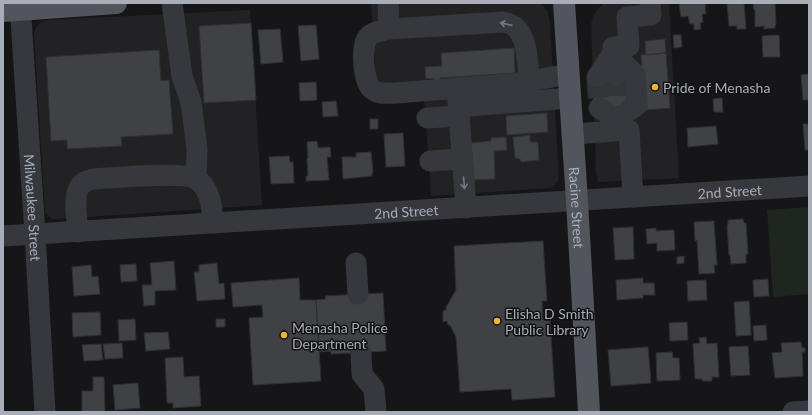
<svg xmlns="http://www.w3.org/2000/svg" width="812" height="415" font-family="Lato,sans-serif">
  <rect width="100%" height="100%" fill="#161618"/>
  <path fill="#222225" d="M 371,3 L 541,3 L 548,12 L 550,23 L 559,179 L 555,185 L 550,188 L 431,196 L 424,97 L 377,98 Z
    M 603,3 L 669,3 L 679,178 L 598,182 L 596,172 L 591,24 L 593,16 Z
    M 250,10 L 262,205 L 56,219 L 52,219 L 48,216 L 45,213 L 34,34 L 36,27 L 40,23 L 46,20 Z"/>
  <path fill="#1e261f" d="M 809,207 L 809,294 L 773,297 L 767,210 Z"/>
  <path fill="#404145" stroke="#303034" d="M 679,3 L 705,3 L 706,14 L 702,14 L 703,22 L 700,23 L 701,29 L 694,30 L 694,24 L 690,24 L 688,16 L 681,17 Z
    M 727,3 L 744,3 L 746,29 L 737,29 L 737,26 L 729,26 Z
    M 753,3 L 775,3 L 776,25 L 775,25 L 775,28 L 764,29 L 764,26 L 755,27 L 755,10 L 754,10 Z
    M 251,23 L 256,100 L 204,103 L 199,26 Z
    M 316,25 L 319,59 L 301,61 L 298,26 Z
    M 280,29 L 283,62 L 261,64 L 258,30 Z
    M 673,35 L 681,35 L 682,47 L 674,48 Z
    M 779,35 L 780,57 L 763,57 L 762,36 Z
    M 665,39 L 666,53 L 646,55 L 645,41 Z
    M 514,48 L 515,73 L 440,78 L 440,82 L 434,83 L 434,78 L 426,79 L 425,67 L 442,66 L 441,53 Z
    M 159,50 L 161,81 L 169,80 L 173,134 L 121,137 L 122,146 L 67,149 L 67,140 L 51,141 L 46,57 Z
    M 666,53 L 670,108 L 645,110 L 641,55 Z
    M 631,74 L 633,105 L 594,108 L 592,77 Z
    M 809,74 L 809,100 L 803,100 L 801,75 Z
    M 316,82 L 317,100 L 300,101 L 299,83 Z
    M 722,98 L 723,112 L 714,112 L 713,99 Z
    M 336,101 L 338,116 L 323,117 L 322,102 Z
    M 547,113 L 548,132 L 507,135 L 506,116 Z
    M 370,119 L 378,119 L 378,129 L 370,129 Z
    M 803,124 L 809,124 L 809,150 L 805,150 Z
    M 716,126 L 718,144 L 688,147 L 687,128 Z
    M 403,133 L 405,166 L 386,167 L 384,134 Z
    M 530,135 L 530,142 L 538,142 L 539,160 L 521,162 L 520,159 L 515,158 L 513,137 Z
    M 506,137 L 507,150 L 494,151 L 495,179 L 474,180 L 471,143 L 491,141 L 491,138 Z
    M 317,141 L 318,148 L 330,147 L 331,157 L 327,157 L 329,180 L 306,181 L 306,177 L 308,175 L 307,159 L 308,158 L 307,142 Z
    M 371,152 L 373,172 L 372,173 L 372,176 L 343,179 L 342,157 L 356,157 L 356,153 Z
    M 289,156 L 290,162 L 293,162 L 294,183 L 271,184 L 269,157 Z
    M 743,219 L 744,223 L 746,223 L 748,254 L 746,254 L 746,263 L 731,264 L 730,255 L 729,255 L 727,225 L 728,225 L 728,220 Z
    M 714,221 L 717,265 L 714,265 L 715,273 L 699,274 L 697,240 L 695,241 L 694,222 Z
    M 633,227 L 634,259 L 615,260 L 613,228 Z
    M 656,228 L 656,231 L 674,230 L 675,250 L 657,251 L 657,243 L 647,244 L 646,229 Z
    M 543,241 L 547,301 L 542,301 L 543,320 L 550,320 L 555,397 L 512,400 L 511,389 L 460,392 L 456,337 L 450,325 L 448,325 L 447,321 L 443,322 L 443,311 L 446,310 L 446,306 L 447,306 L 456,290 L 454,246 Z
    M 684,256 L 684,263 L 677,264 L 677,257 Z
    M 174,261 L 176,290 L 155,291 L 155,305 L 144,306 L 142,285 L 152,285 L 150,263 Z
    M 217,263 L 219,284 L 224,283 L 225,299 L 197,301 L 194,272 L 199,272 L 199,265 Z
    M 136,264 L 137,281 L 121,282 L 120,265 Z
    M 91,265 L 92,277 L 98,276 L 100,294 L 74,296 L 72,267 Z
    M 299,278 L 300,300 L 316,300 L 321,381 L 253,385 L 249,318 L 263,317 L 262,305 L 233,307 L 231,283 Z
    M 643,278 L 643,283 L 654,283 L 655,295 L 643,295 L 643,298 L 617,300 L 616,280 Z
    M 768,279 L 769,296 L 754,297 L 753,280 Z
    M 706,280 L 707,300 L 688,301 L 687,281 Z
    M 383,293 L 386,351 L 331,354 L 331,351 L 319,352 L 316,300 L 326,299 L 325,296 Z
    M 749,301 L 751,335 L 736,336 L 734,302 Z
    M 100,312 L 101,335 L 73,337 L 72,313 Z
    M 135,319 L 136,340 L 119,341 L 118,320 Z
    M 216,319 L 225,319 L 225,327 L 216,327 Z
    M 687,322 L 688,340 L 670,341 L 669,323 Z
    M 766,325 L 767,340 L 754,341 L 753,326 Z
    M 168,332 L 170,349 L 146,351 L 144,333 Z
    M 706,337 L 707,344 L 717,343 L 719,377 L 712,377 L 712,381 L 702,381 L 702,379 L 695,379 L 693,344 L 700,343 L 699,338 Z
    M 801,342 L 802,348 L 805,348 L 805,352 L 802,352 L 803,376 L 775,378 L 772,353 L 782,352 L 781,343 Z
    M 122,343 L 123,358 L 105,359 L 103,344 Z
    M 101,344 L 103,360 L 84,361 L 82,345 Z
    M 748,346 L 750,375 L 731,376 L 729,347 Z
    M 648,347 L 651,383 L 611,386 L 608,350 Z
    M 672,352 L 673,358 L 679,358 L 680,380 L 657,381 L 656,353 Z
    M 183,357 L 184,377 L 199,376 L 201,406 L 173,408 L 173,403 L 167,403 L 165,358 Z
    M 93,377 L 104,377 L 105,412 L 82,412 L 82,391 L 93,391 Z
    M 138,383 L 140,408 L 115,410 L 113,385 Z"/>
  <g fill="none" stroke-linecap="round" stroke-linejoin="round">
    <path stroke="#333438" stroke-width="21" stroke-dasharray="21 10" stroke-linecap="butt" d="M 615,75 L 616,106
      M 597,77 L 599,108"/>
    <g stroke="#37383d" stroke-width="21">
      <path id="s1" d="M 20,3 L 35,234 L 45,412"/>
      <path d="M 172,3 L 182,76 L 191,102 L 197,149 L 196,179"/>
      <path d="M 388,3 L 389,29 C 382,31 374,31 369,36 C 360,44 363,82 372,89 C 379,95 388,93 396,93 L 512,84 L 569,74"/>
      <path d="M 389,29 L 504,22 C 507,23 512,24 515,27 C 528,37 528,66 529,81"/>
      <path d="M 615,75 L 613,47 L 629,46 L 627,17 L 651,15 L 650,3"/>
      <path d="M 597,77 L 613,53"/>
      <path d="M 457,88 L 466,208"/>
      <path d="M 458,107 L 570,98"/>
      <path d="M 599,108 L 617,119 L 637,105 L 635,74 L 613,53"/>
      <path d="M 427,118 L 459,116"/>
      <path d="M 572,134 L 629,130 L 633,197"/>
      <path d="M 430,161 L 462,159"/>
      <path d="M 78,232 C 77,219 72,192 82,184 C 85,181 90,180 94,179 C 113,178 183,171 196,179 C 211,188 212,208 213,223"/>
      <path id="s2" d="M 3,236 L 809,186"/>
      <path d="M 356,263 L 358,294"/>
      <path d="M 361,352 L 362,374 L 374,389 L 376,412"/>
      <path d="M 793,412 L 809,411"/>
    </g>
    <g stroke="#53555c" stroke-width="22">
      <path id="s3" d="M 564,3 L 577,201 L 589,412"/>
      <path d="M 3,11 L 116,3"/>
    </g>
  </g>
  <defs><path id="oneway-shaft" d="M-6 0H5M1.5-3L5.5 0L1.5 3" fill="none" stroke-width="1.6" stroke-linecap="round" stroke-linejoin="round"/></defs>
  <g stroke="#757881">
    <use href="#oneway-shaft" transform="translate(506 24) rotate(-167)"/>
    <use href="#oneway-shaft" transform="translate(464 183) rotate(86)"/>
  </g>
  <g fill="#f2b134" stroke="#111113" stroke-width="1.5">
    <circle cx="655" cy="87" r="4"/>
    <circle cx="497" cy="321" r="4"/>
    <circle cx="284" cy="335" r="4"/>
  </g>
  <g text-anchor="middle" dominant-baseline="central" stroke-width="3" stroke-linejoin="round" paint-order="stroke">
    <g font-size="14" fill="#a8adb8" stroke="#111113" text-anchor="start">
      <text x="663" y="87">Pride of Menasha</text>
      <text x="505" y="313">Elisha D Smith<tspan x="505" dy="16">Public Library</tspan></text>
      <text x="292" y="327">Menasha Police<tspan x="292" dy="16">Department</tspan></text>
    </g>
    <g font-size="14" fill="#a8adb8" stroke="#111113">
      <text stroke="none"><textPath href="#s2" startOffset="728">2nd Street</textPath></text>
      <text stroke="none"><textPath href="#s1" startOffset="205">Milwaukee Street</textPath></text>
      <text stroke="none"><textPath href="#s3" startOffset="205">Racine Street</textPath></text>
      <text stroke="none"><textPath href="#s2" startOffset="404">2nd Street</textPath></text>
    </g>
  </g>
  <rect width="812" height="415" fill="none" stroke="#a8adb8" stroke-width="8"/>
</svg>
